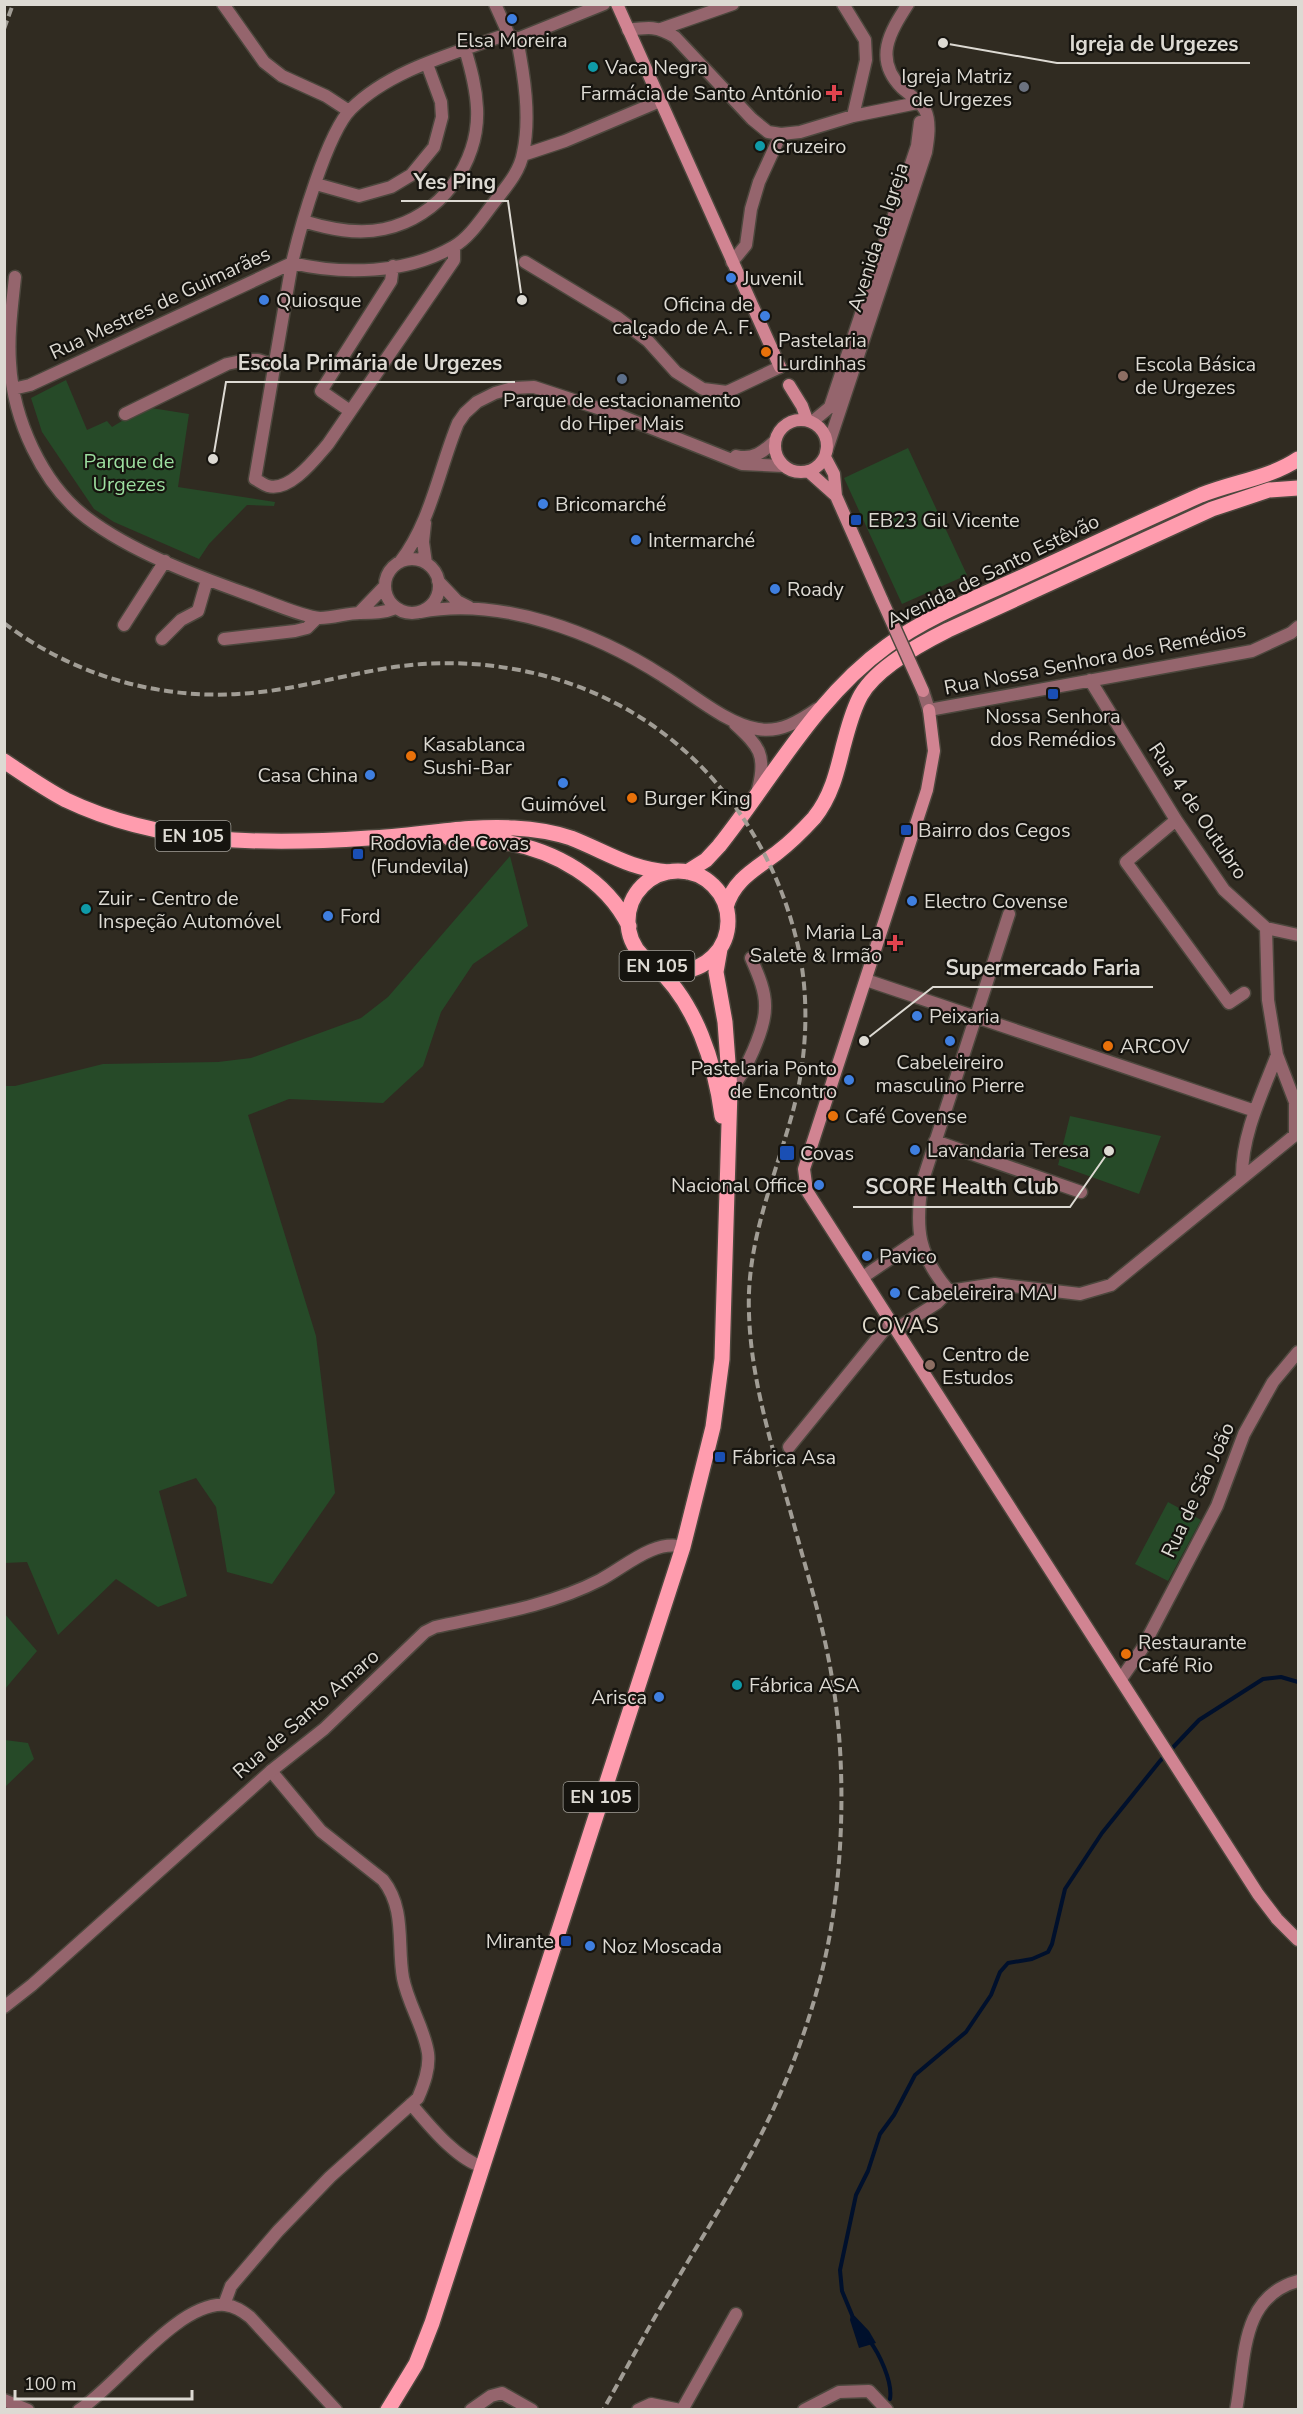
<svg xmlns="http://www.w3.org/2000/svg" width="1303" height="2414" font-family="'Nunito Sans',sans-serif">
  <rect width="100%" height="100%" fill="#302b21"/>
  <path fill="#264a28" d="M 66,380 L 87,430 L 107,421 L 112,427 L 145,407 L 189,414 L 178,487 L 275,502 L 274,506 L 247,505 L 209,544 L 199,559 L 114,522 L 94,509 L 42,432 L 31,398 Z
    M 908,448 L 967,575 L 902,604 L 844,478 Z
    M 510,856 L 528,926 L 473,964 L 441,1012 L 423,1066 L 383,1103 L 289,1099 L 248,1115 L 316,1336 L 335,1493 L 272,1584 L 227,1572 L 216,1507 L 196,1478 L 159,1491 L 187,1596 L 158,1607 L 116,1579 L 58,1635 L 27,1562 L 5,1563 L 5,1086 L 15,1086 L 103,1064 L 218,1062 L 251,1058 L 361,1018 L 388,997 Z
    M 1070,1116 L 1161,1136 L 1139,1194 L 1058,1165 Z
    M 1168,1502 L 1201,1520 L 1168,1581 L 1135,1564 Z
    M 4,1613 L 37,1651 L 5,1689 L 4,1689 Z
    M 5,1740 L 28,1743 L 34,1759 L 5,1787 Z"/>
  <path fill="#00102c" d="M 851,2312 L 869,2331 L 876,2343 L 859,2348 L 850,2320 Z"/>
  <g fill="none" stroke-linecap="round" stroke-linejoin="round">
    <path stroke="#00102c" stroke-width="4" d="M 852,2315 L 842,2291 L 840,2270 L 856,2195 L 868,2171 L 880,2134 L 894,2115 L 915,2075 L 966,2032 L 991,1995 L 1000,1972 L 1008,1963 L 1032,1959 L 1048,1952 L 1052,1944 L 1065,1889 L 1102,1833 L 1160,1761 L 1199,1720 L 1263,1679 L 1281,1677 L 1298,1682
      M 869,2340 C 879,2353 893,2382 890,2399"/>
    <g stroke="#4c473d" stroke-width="15">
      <path id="minor" d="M 223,4 L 264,62 L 282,76 L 326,96 L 349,111
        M 495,4 L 509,35
        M 843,4 L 865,40 L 866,60 L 853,116
        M 661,29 L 733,4
        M 628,30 C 649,27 657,26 675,37 L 752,119 L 768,132 L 781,134 L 800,132 L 853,116 L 917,103
        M 523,155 L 565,141 L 660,101
        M 316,184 L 359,196 L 391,187 L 411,175 L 434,147 L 442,117 L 441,102 L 427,64
        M 303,221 C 329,229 357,235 384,229 C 439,218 480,164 477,108 C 476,87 471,69 465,49
        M 454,247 L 454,260 L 328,444 C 315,459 290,492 268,486 C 264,485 259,481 255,479 L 292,263 C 300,228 327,133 351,109 C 389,71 449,55 499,37 L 509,35 L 517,39 L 604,4
        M 525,262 L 618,318 L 648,341 L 676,372 L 703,389 L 727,392 L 780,367
        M 732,262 L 746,245 L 751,209 L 759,182 L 781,134
        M 15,277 C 12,306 8,334 10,363 C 13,419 42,484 87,518 C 132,552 194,575 247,594 C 265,600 302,617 320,618 C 334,618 347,613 360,613 C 373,613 384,613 396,608
        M 13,389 L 30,385 L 292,263 C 343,275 406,274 453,247 C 470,238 484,215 496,200 C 507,186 520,171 523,153 C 531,117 524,75 517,39
        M 350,411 L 321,391 L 391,281 L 393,266
        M 125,414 L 227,364 L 246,360 L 258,360 L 274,365
        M 812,422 L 830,407 L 917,146 L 920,122
        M 826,452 L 926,152 C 928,140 931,122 925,110 C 920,102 909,94 902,88 C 873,59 890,32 908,4
        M 736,456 C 753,460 763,452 775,441
        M 425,523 L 423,542 L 426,563
        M385 586a27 27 0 1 1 54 0a27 27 0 1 1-54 0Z
        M 400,562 C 431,522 439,469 458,423 L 465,413 L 477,402 L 495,393 L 513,388 L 534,387 L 616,414 L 742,464 L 783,466
        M 438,581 L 457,601 L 469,607
        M 420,612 C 500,596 596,633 663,676 C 691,693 726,724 758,729 C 780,733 800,721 817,709
        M 359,613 L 385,586
        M 124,625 L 165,561
        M 162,639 L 181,620 L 198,611 L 207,580
        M 224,639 L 295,631 L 307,628 L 317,618
        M 1090,680 L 1176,820 L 1224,890 L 1266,928 L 1298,935
        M 929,710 L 1252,651 L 1291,633 L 1298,627
        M 735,724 C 759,746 767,755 758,789
        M 1176,820 L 1126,862 L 1229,1003 L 1244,993
        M 1266,928 L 1268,1000 L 1277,1055 L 1295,1102 L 1295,1135
        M 866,980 L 1255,1111
        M 730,1090 C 745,1074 765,1029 765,1008 C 766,991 757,972 751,958
        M 935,1141 L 1081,1192
        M 1242,1176 C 1242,1134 1262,1094 1277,1055
        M 863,1277 L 919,1239
        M 949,1291 L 995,1284 L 1080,1294 L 1111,1285 L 1295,1135
        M 949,1291 C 918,1255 915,1229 922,1183 L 1009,914
        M 896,1329 L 937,1303 L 949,1291
        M 789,1447 L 885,1329 L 893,1323
        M 1121,1679 L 1142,1649 L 1217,1506 L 1244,1434 L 1273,1382 L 1298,1352
        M 411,2104 C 429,2125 456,2159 483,2167
        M 224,2305 L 231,2286 L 278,2231 L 330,2177 L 418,2098 C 424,2084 430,2068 428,2053 C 424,2027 408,2004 403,1978 C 397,1945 406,1909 383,1880 L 321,1831 L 271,1771
        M 4,2400 L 28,2410
        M 79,2410 C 117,2386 178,2301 225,2305 C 235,2306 242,2311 250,2317 L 336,2410
        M 471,2410 L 491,2396 L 502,2393 L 532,2410
        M 638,2410 L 651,2404 L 680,2410
        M 682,2410 L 736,2314
        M 804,2410 L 839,2392 L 869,2391 L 887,2410
        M 1236,2410 C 1246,2360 1239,2297 1298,2281"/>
    </g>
    <g stroke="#4c473d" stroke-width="15">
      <path id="tertiary" d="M 923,691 L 929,710
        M 4,2007 L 32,1985 L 271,1771 L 324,1729 L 425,1632 L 435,1627 C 490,1615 550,1606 600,1580 C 625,1567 654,1539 683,1547"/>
    </g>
    <g stroke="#4c473d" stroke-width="15">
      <path id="secondary" d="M 617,4 L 780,367
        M 789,385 L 802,406 L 807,420
        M775 446a26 26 0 1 1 52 0a26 26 0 1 1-52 0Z
        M 825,457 L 834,474 L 836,496 L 882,600
        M 808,471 L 836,496
        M 929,710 L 934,751 L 927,790 L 804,1169 L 807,1191 L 1258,1894 L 1277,1919 L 1298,1940"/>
    </g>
    <g stroke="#4c473d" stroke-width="18">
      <path id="primary" d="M 4,761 C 25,775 45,789 66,800 C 160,845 267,845 369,838 C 417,836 465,825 514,828 C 533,829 553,832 571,838 C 607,852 629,869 669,872
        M 449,838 C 467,839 486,838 504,842 C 554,850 606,879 629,926
        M628 921a50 50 0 1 1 100 0a50 50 0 1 1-100 0Z
        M 687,872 L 706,860 L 719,846 C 773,778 815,698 887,646 C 928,616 978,597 1024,576 C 1083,549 1142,521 1201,495 C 1233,482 1270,478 1298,459
        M 726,907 C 734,879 756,869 778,852 C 791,842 803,830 814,818 C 831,797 837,772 843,747 C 848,729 852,711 861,695 C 877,667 920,644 948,630 L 1212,509 L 1269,490 L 1298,488
        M 655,966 C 696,1003 715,1063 722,1116
        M 388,2410 L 416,2364 L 432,2323 L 683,1547 L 713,1427 L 722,1359 L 730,1090 L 725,1022 L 716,972 L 720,949"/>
    </g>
    <use href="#minor" stroke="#95656d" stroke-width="12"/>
    <use href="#tertiary" stroke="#95656d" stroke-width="12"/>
    <use href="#secondary" stroke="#d18492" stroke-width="12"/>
    <use href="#primary" stroke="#ff9cae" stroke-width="15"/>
    <path stroke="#a19d95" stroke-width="4" stroke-dasharray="9 4.5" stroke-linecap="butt" d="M 4,29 L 13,4
      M 4,623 C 71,674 155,699 238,694 C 297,691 353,671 411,665 C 480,658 555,671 617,704 C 706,750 770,837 795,934 C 810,989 808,1051 794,1107 C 776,1176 746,1240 749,1313 C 751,1387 777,1461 796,1532 C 809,1580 824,1628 832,1678 C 847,1765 844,1877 824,1963 C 808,2031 781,2100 747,2161 C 723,2205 696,2247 671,2290 C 647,2329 626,2370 603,2410"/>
    <g stroke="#4c473d" stroke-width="15" stroke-linecap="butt">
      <path id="secondary-bridge" d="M 882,600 L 923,691"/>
    </g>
    <use href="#secondary-bridge" stroke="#d18492" stroke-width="12"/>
  </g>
  <g fill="#3f7fe0" stroke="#16140f" stroke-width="2">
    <circle cx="512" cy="19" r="6"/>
    <circle cx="731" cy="278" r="6"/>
    <circle cx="264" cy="300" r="6"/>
    <circle cx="765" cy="316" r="6"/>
    <circle cx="543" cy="504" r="6"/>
    <circle cx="636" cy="540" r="6"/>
    <circle cx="775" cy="589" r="6"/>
    <circle cx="370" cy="775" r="6"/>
    <circle cx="563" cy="783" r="6"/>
    <circle cx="912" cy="901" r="6"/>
    <circle cx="328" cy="916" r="6"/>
    <circle cx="917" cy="1016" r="6"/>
    <circle cx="950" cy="1041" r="6"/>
    <circle cx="849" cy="1080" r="6"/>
    <circle cx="915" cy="1150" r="6"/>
    <circle cx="819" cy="1185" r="6"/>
    <circle cx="867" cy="1256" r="6"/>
    <circle cx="895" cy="1293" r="6"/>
    <circle cx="659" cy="1697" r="6"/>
    <circle cx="590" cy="1946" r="6"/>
  </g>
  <g fill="#0f9aa8" stroke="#16140f" stroke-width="2">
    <circle cx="593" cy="67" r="6"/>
    <circle cx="760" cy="146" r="6"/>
    <circle cx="86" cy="909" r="6"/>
    <circle cx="737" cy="1685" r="6"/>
  </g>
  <circle fill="#6b7280" stroke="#16140f" stroke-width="2" cx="1024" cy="87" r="6"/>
  <g fill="#e0444e" stroke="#16140f" stroke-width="2">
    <path d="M831 84h6v6h6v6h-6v6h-6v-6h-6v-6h6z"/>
    <path d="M892 934h6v6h6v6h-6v6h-6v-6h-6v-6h6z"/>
  </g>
  <g fill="#e8710a" stroke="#16140f" stroke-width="2">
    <circle cx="766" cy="352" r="6"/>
    <circle cx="411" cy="756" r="6"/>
    <circle cx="632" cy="798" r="6"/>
    <circle cx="1108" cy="1046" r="6"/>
    <circle cx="833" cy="1116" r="6"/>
    <circle cx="1126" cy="1654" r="6"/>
  </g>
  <g fill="#8d6e63" stroke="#16140f" stroke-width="2">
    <circle cx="1123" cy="376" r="6"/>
    <circle cx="930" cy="1365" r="6"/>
  </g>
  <circle fill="#5c6f8a" stroke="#16140f" stroke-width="2" cx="622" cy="379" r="6"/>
  <g fill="#1a4fb4" stroke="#16140f" stroke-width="2">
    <rect x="850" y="514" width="12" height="12" rx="3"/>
    <rect x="1047" y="688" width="12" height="12" rx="3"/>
    <rect x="900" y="824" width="12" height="12" rx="3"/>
    <rect x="352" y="848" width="12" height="12" rx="3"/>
    <rect x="779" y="1145" width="16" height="16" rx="3"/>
    <rect x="714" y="1451" width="12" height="12" rx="3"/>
    <rect x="560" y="1935" width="12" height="12" rx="3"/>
  </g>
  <g text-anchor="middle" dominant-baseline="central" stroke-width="4.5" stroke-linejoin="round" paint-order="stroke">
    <g fill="#16140f" stroke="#a19f98" stroke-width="1.5">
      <rect x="155.5" y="821" width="75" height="30" rx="4.5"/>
      <rect x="619.5" y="951" width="75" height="30" rx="4.5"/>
      <rect x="563.5" y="1782" width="75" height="30" rx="4.5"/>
    </g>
    <g font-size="18" font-weight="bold" fill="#dddad3">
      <text x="193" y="836">EN 105</text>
      <text x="657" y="966">EN 105</text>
      <text x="601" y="1797">EN 105</text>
    </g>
    <g font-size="20" fill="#dddad3" stroke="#16140f" text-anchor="start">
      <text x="512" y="40" text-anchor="middle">Elsa Moreira</text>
      <text x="605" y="67">Vaca Negra</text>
      <text x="1012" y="76" text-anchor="end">Igreja Matriz<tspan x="1012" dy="23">de Urgezes</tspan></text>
      <text x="822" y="93" text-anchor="end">Farmácia de Santo António</text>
      <text x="772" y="146">Cruzeiro</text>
      <text x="743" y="278">Juvenil</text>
      <text x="276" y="300">Quiosque</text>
      <text x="753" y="304" text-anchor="end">Oficina de<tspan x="753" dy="23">calçado de A. F.</tspan></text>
      <text x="778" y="340">Pastelaria<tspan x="778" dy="23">Lurdinhas</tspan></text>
      <text x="1135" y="364">Escola Básica<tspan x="1135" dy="23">de Urgezes</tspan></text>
      <text x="622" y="400" text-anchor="middle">Parque de estacionamento<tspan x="622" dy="23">do Hiper Mais</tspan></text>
      <text x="555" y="504">Bricomarché</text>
      <text x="868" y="520">EB23 Gil Vicente</text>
      <text x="648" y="540">Intermarché</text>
      <text x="787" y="589">Roady</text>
      <text x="1053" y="716" text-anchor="middle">Nossa Senhora<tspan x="1053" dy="23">dos Remédios</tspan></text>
      <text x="423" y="744">Kasablanca<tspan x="423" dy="23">Sushi-Bar</tspan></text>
      <text x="358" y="775" text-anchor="end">Casa China</text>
      <text x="644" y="798">Burger King</text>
      <text x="563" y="804" text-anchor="middle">Guimóvel</text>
      <text x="918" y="830">Bairro dos Cegos</text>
      <text x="370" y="843">Rodovia de Covas<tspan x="370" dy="23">(Fundevila)</tspan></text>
      <text x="98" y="898">Zuir - Centro de<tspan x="98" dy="23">Inspeção Automóvel</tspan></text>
      <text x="924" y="901">Electro Covense</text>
      <text x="340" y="916">Ford</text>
      <text x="882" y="932" text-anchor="end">Maria La<tspan x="882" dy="23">Salete &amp; Irmão</tspan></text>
      <text x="929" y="1016">Peixaria</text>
      <text x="1120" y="1046">ARCOV</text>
      <text x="950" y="1062" text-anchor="middle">Cabeleireiro<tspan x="950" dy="23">masculino Pierre</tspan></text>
      <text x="837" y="1068" text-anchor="end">Pastelaria Ponto<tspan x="837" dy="23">de Encontro</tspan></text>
      <text x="845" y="1116">Café Covense</text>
      <text x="927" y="1150">Lavandaria Teresa</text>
      <text x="800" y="1153">Covas</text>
      <text x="807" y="1185" text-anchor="end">Nacional Office</text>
      <text x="879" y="1256">Pavico</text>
      <text x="907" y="1293">Cabeleireira MAJ</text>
      <text x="942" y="1354">Centro de<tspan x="942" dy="23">Estudos</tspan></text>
      <text x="732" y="1457">Fábrica Asa</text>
      <text x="1138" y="1642">Restaurante<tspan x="1138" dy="23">Café Rio</tspan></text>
      <text x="749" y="1685">Fábrica ASA</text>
      <text x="647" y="1697" text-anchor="end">Arisca</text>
      <text x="554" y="1941" text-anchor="end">Mirante</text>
      <text x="602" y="1946">Noz Moscada</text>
    </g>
    <g font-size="20" fill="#dddad3" stroke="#16140f">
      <text transform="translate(878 237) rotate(-72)">Avenida da Igreja</text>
      <text transform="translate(160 303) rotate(-25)">Rua Mestres de Guimarães</text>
      <text transform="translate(993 571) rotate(-26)">Avenida de Santo Estêvão</text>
      <text transform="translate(1095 659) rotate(-11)">Rua Nossa Senhora dos Remédios</text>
      <text transform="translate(1198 811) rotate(56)">Rua 4 de Outubro</text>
      <text transform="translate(1198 1490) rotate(-65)">Rua de São João</text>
      <text transform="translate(306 1714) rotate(-41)">Rua de Santo Amaro</text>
    </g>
    <g font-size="20" fill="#9cde9f" stroke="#16140f">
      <text x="129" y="461">Parque de<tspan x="129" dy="23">Urgezes</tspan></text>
    </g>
    <g font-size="21" letter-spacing="1.5" fill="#e1dbcd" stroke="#16140f">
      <text x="901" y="1326">COVAS</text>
    </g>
  </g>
  <path fill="none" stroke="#dddad3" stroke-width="2" d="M943 43L1057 63H1250M522 300L508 201H401M213 459L226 382H515M864 1041L933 987H1153M1109 1151L1070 1207H853"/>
  <g fill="#dddad3" stroke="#16140f" stroke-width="2">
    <circle cx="943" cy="43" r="6"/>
    <circle cx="522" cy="300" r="6"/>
    <circle cx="213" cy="459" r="6"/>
    <circle cx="864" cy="1041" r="6"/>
    <circle cx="1109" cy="1151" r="6"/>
  </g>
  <g font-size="21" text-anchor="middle" font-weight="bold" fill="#dddad3" stroke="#16140f" stroke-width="4.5" stroke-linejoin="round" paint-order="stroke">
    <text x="1154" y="51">Igreja de Urgezes</text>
    <text x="455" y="189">Yes Ping</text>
    <text x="370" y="370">Escola Primária de Urgezes</text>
    <text x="1043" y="975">Supermercado Faria</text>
    <text x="962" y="1194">SCORE Health Club</text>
  </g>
  <rect width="1303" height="2414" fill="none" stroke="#dddad3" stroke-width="12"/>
  <path d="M15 2390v9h177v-9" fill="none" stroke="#dddad3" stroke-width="3"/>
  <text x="24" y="2390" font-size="18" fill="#dddad3" stroke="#16140f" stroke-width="4.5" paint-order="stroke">100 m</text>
</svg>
